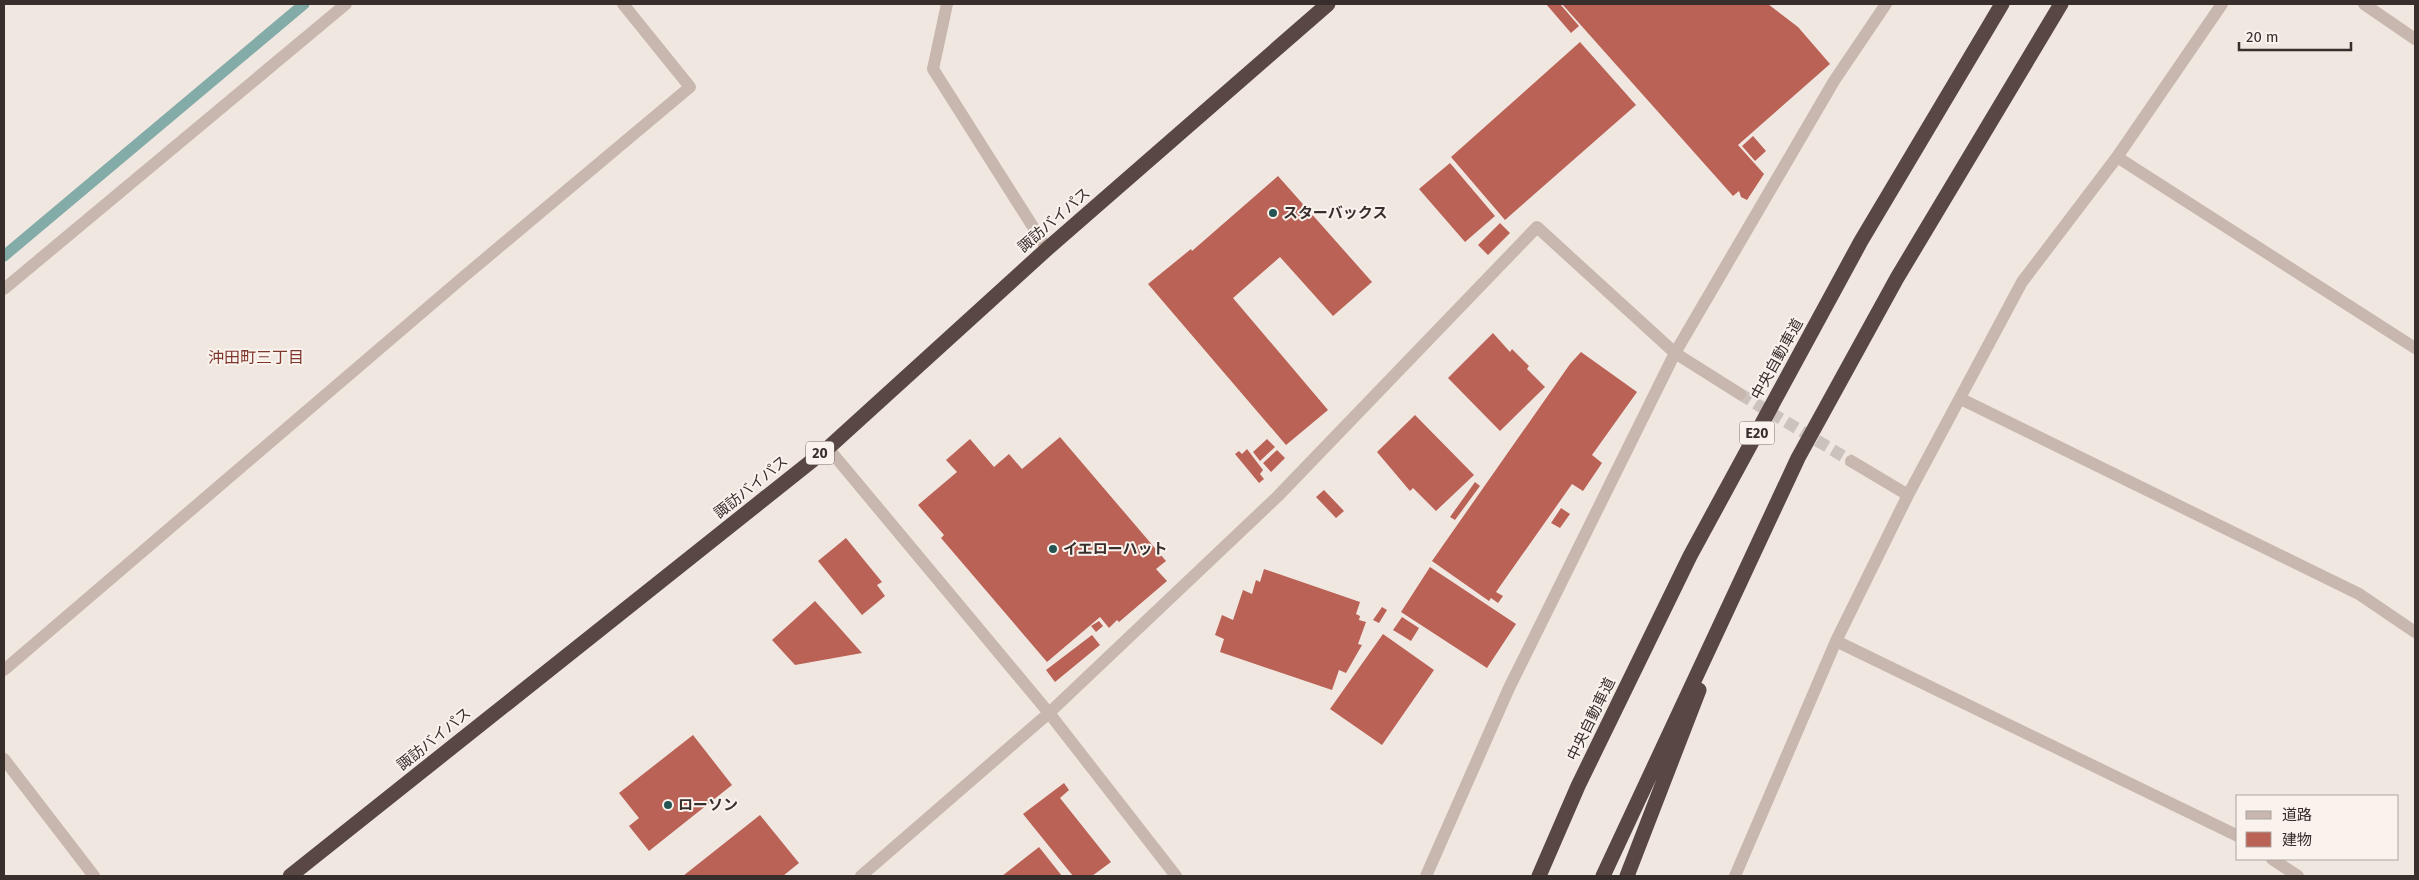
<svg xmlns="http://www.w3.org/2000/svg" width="2419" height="880" font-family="'Fira Sans','Noto Sans JP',sans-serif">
  <rect width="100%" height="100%" fill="#f1e7e1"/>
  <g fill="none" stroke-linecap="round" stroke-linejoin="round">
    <path stroke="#83aba8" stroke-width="11" d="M 4,256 L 304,4"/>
  </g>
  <path fill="#ba6256" d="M 1546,4 L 1560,4 L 1579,26 L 1571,33 Z
    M 1562,4 L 1768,4 L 1798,27 L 1830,64 L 1738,145 L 1764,174 L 1747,200 L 1741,197 L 1739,191 L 1733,196 Z
    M 1580,42 L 1636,105 L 1505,220 L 1451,157 Z
    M 1753,136 L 1766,151 L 1755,161 L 1742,146 Z
    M 1450,163 L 1495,216 L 1465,242 L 1419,189 Z
    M 1278,176 L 1372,282 L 1333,316 L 1280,257 L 1233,298 L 1328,410 L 1286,445 L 1148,284 L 1191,249 L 1192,251 Z
    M 1500,223 L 1510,233 L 1488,255 L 1478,245 Z
    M 1493,333 L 1510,352 L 1512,349 L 1529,366 L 1527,369 L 1545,387 L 1500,431 L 1448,378 Z
    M 1581,352 L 1637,392 L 1592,455 L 1602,463 L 1583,491 L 1572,484 L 1496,592 L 1503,596 L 1498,603 L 1491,598 L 1489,601 L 1432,561 L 1570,364 Z
    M 1415,415 L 1474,475 L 1436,511 L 1413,488 L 1410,491 L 1377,452 Z
    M 1060,437 L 1166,561 L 1156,569 L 1167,581 L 1119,622 L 1117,620 L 1109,628 L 1100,617 L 1047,662 L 941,538 L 944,535 L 918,505 L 957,472 L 946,460 L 970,439 L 994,467 L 1009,454 L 1022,469 Z
    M 1267,439 L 1275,447 L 1260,461 L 1253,452 Z
    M 1247,449 L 1263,470 L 1260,474 L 1264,479 L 1259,483 L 1235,454 L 1239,451 L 1242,454 Z
    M 1277,450 L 1285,458 L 1271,472 L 1263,463 Z
    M 1475,482 L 1480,486 L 1455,520 L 1450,517 Z
    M 1324,490 L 1344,511 L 1336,518 L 1316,497 Z
    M 1561,508 L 1570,514 L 1560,528 L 1551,523 Z
    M 846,538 L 882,582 L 877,585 L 885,596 L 862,615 L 818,561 Z
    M 1430,567 L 1516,624 L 1487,668 L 1401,612 Z
    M 1264,569 L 1360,602 L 1356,614 L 1360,616 L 1359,620 L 1366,622 L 1358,644 L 1362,645 L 1346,673 L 1339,670 L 1332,690 L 1220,652 L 1224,639 L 1215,635 L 1222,615 L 1233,620 L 1243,590 L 1252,594 L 1256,580 L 1260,582 Z
    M 815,601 L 837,625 L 862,653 L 795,665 L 772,640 Z
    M 1382,607 L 1387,610 L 1379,623 L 1373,620 Z
    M 1402,617 L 1419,628 L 1411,641 L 1393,630 Z
    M 1099,621 L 1103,626 L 1096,632 L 1091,626 Z
    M 1383,634 L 1434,670 L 1382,745 L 1330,709 Z
    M 1092,635 L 1100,645 L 1055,682 L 1046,670 Z
    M 693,735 L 732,785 L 649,851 L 629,826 L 639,818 L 619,793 Z
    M 1064,783 L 1069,790 L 1060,798 L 1111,862 L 1092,876 L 1073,876 L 1023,814 Z
    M 760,815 L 799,863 L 783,876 L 683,876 Z
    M 1039,847 L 1062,876 L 1002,876 Z"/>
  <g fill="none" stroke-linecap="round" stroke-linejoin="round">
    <path stroke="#ccc2bd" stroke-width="12" stroke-dasharray="12 6" stroke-linecap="butt" d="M 1740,394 L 1851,461"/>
    <path stroke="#c8b7ae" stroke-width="12" d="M 947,4 L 933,69 L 1047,249
      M 2364,4 L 2415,39
      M 2117,157 L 2415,348
      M 4,289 L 346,4
      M 1961,399 L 2359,594 L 2415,632
      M 828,448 L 1049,713 L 1176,876
      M 1851,461 L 1908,495
      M 1836,641 L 2238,836
      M 4,670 L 461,279 L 690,87 L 623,4
      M 4,759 L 94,876
      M 2272,859 L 2298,876
      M 861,876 L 1049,713 L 1278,496 L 1537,227 L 1675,353 L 1740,394
      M 1426,876 L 1509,688 L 1675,353 L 1834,81 L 1886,4
      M 1735,876 L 1836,641 L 1908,495 L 2022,282 L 2117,157 L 2222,4"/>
    <path stroke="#584743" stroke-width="15" d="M 290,876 L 828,448 L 1047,249 L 1328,4
      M 1539,876 L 1578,786 L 1690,556 L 1861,241 L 2002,4
      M 1603,876 L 1798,458 L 1897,278 L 2061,4
      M 1627,876 L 1699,690"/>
  </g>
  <g fill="#255552" stroke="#f9f2ed" stroke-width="2">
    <circle cx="1273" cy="213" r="5"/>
    <circle cx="1053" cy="549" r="5"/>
    <circle cx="668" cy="805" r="5"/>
  </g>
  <g text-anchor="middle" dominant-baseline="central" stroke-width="4" stroke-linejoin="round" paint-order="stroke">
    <g fill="#f9f2ed" stroke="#726965" stroke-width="1">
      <rect x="1739.5" y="421.5" width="35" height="23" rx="4"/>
      <rect x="806" y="441.5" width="28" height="23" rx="4"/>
    </g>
    <g font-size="14" font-weight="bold" fill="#382e2b">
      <text x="1757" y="433">E20</text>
      <text x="820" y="453">20</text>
    </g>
    <g font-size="15" font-weight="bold" fill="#382e2b" stroke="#f9f2ed" text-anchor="start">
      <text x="1283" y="213">スターバックス</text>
      <text x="1063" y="549">イエローハット</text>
      <text x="678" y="805">ローソン</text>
    </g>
    <g font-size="15" fill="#382e2b" stroke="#f9f2ed">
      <text transform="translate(1054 220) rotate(-41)">諏訪バイパス</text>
      <text transform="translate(1777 359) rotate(-61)">中央自動車道</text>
      <text transform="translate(751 487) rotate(-39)">諏訪バイパス</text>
      <text transform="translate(1591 719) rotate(-64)">中央自動車道</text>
      <text transform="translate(434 739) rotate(-39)">諏訪バイパス</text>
    </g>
    <g font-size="16" fill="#7f362c" stroke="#f9f2ed">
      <text x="256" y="357">沖田町三丁目</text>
    </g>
  </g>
  <rect width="2419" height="880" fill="none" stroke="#382e2b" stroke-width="10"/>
  <rect x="2236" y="795" width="162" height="65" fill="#f9f2ed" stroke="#aca49f"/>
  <rect x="2246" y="811" width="25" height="8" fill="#c8b7ae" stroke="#aca49f"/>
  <text x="2282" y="820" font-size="15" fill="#382e2b">道路</text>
  <rect x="2246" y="832" width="25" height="15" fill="#ba6256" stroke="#aca49f"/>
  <text x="2282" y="845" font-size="15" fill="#382e2b">建物</text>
  <path d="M2239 42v8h112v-8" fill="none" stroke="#382e2b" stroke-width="2.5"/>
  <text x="2246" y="42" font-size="15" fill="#382e2b" stroke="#f9f2ed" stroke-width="4" paint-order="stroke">20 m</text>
</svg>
